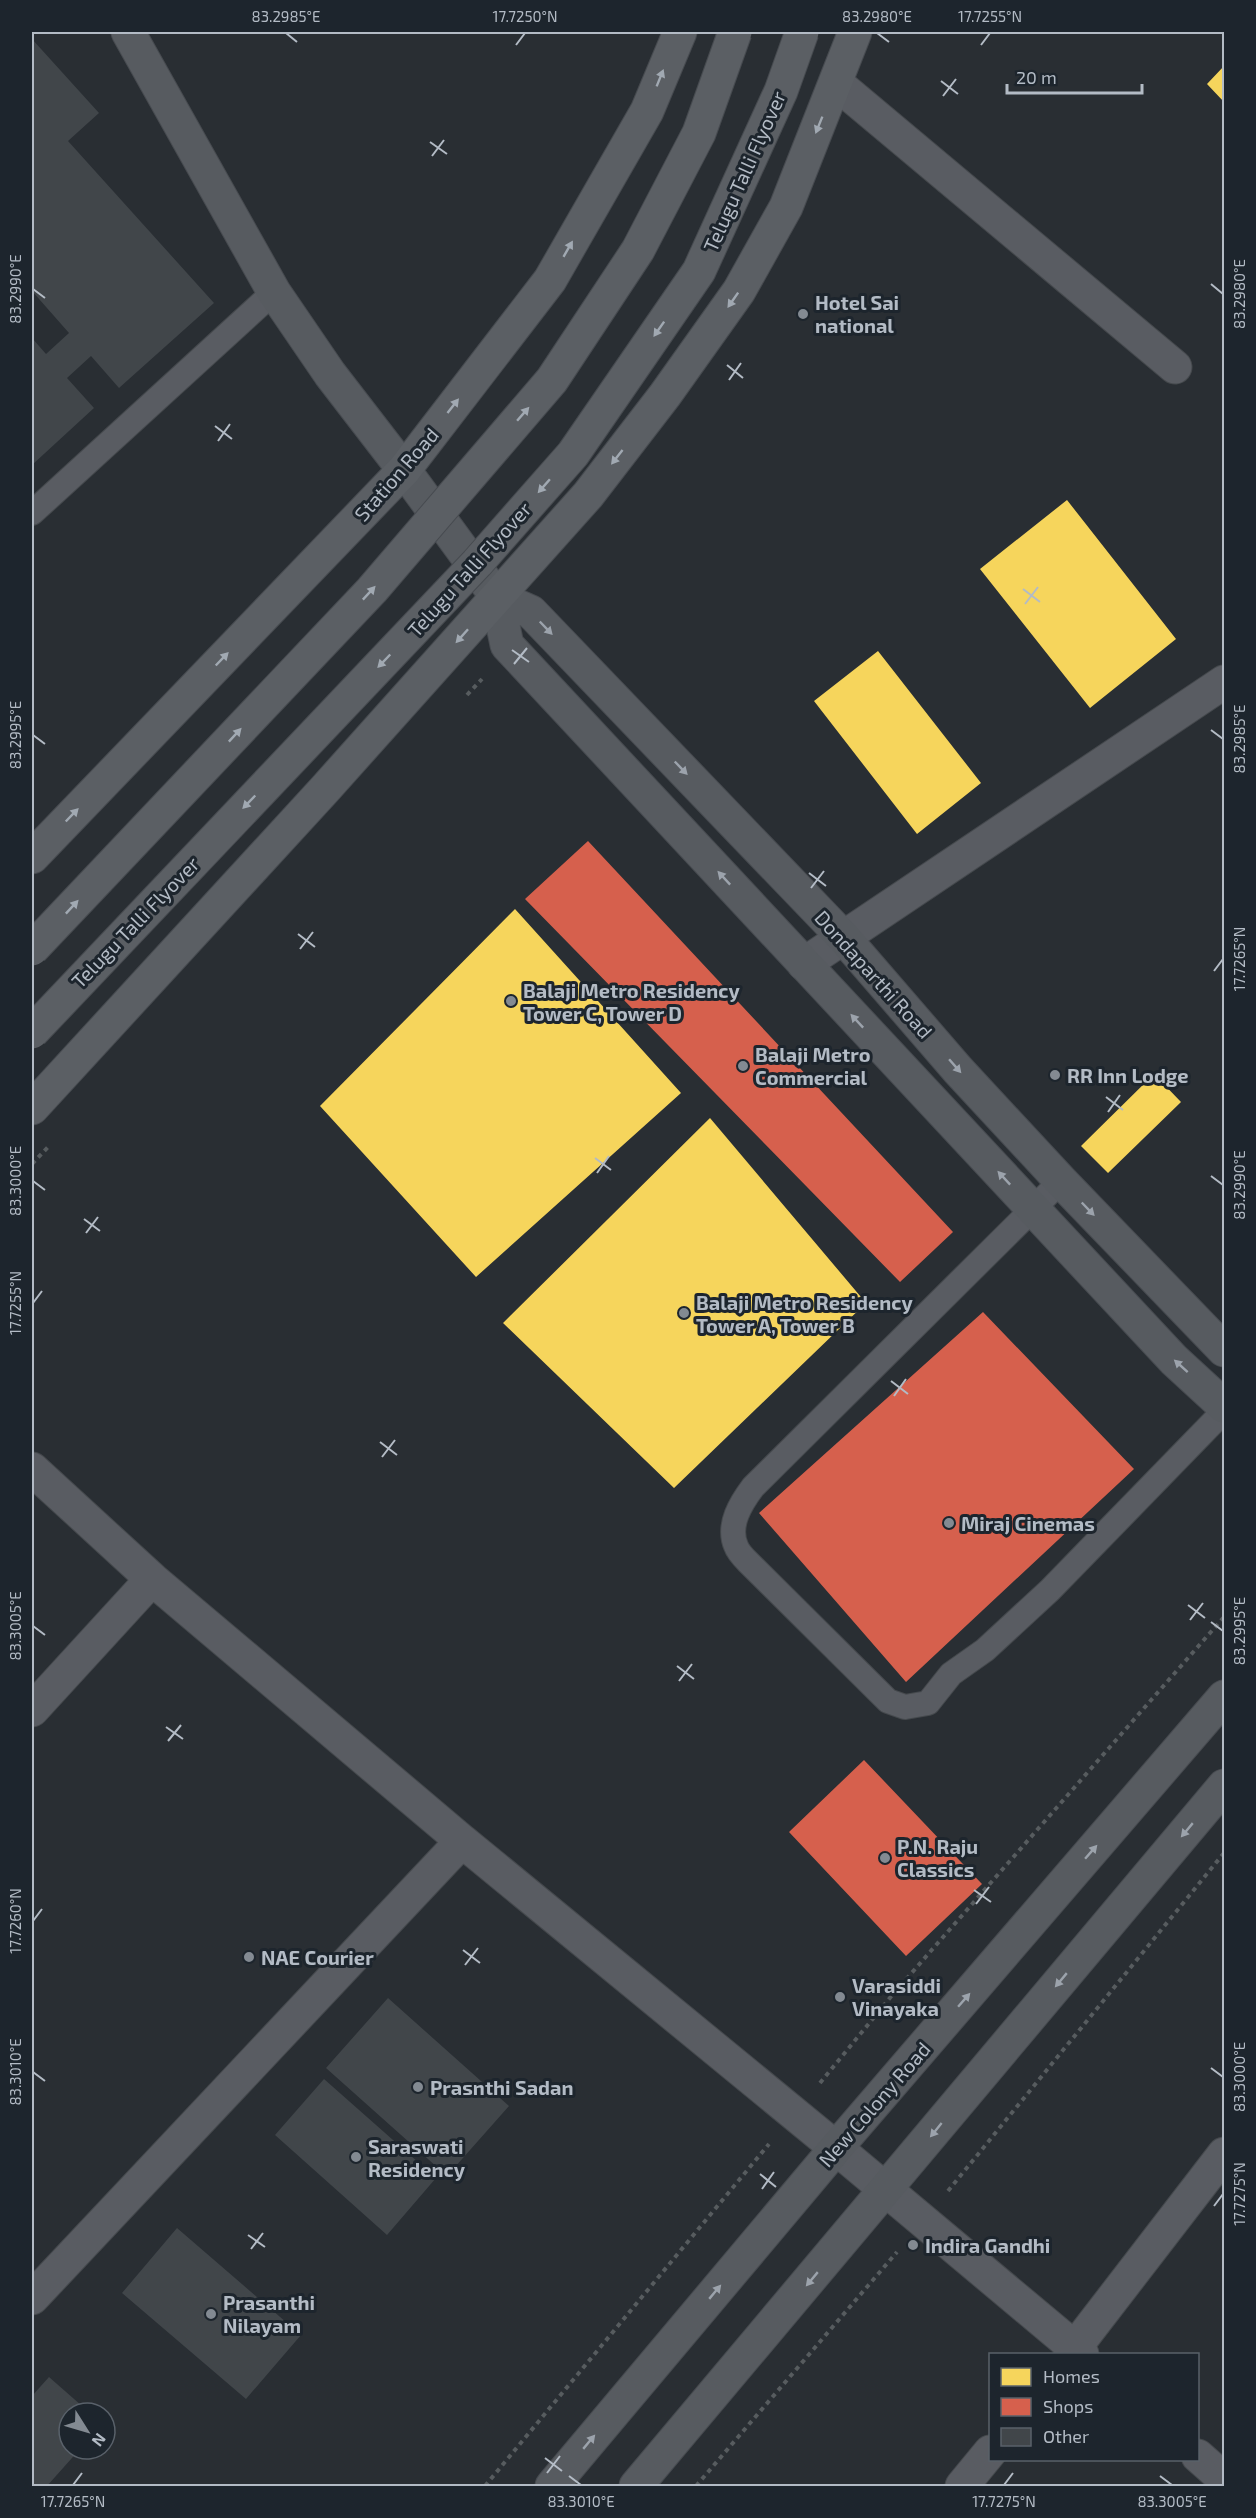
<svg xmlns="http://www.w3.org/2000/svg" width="1256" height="2518" font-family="'Exo 2',sans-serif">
  <rect width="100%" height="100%" fill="#292e33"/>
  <path fill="#f6d55c" d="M 1224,66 L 1224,102 L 1207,84 Z
    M 1067,500 L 1176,639 L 1090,708 L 980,569 Z
    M 878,651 L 981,783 L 917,834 L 814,701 Z
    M 515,909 L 681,1093 L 476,1277 L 320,1106 Z
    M 1154,1074 L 1181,1102 L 1108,1173 L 1081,1146 Z
    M 710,1118 L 866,1303 L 674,1488 L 503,1323 Z"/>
  <path fill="#d6604d" d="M 588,841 L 953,1232 L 900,1282 L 525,899 Z
    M 983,1312 L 1134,1469 L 906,1682 L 759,1513 Z
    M 864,1760 L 982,1884 L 906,1956 L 789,1832 Z"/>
  <path fill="#41464a" d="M 32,39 L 99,113 L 68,141 L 214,303 L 119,388 L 91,356 L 67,378 L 94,408 L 32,465 L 32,338 L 46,354 L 69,333 L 32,291 Z
    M 388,1998 L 509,2106 L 447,2176 L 326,2068 Z
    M 324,2079 L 436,2178 L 387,2235 L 275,2135 Z
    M 177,2228 L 301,2335 L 246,2399 L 122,2293 Z
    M 49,2377 L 90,2413 L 69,2413 L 69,2449 L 80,2449 L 47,2486 L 32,2486 L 32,2396 Z"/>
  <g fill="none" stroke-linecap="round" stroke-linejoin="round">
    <g stroke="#45494d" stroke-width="26">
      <path id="lane" d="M 32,513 L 274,292
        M 1061,1181 L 753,1487 C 741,1503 727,1525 736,1546 C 738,1552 744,1558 748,1562 L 888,1701 L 905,1707 L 928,1703 L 951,1674 L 985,1650 L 1050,1590 L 1224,1411"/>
    </g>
    <g stroke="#45494d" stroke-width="35">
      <path id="street" d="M 836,83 L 1175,367
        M 804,964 L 1224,682
        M 32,1469 L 152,1579 L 32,1710
        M 462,1841 L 836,2148 L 1082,2354
        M 32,2298 L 462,1841 L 152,1579
        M 1070,2354 L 1224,2154
        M 1198,2456 L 1224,2479
        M 962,2486 L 990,2452"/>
    </g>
    <g stroke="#474b50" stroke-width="35">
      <path id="secondary" d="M 128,32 L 274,292 L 330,374 L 404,470 L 497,597 L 531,612 L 844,938 L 958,1070 L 1061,1181 L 1224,1350
        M 497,597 L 507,645 L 1174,1360 L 1224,1406
        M 552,2486 L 836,2148 L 1224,1697
        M 636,2486 L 1224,1786"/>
    </g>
    <g stroke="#474b50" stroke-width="35">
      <path id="primary" d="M 32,857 L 404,470 L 550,280 L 647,111 L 680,32
        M 32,1108 L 325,789 L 588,495 L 665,395 L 739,291 L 786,207 L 855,32"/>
    </g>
    <path stroke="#575c5f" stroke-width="4" stroke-dasharray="4.5 4.5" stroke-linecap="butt" d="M 467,695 L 482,679
      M 32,1164 L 50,1145
      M 820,2083 L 894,1993 L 1224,1617
      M 948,2191 L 1224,1853
      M 485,2486 L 769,2144
      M 696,2486 L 897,2252"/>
    <use href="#lane" stroke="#595c62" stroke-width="24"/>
    <use href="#street" stroke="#595c62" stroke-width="33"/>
    <use href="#secondary" stroke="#575b60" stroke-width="33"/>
    <use href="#primary" stroke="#5b5f64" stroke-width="33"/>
    <g stroke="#474b50" stroke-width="35" stroke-linecap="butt">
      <path id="primary-bridge" d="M 32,949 L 372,590 L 552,380 L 638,250 L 699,133 L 735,32
        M 32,1032 L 477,563 L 573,454 L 699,271 L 781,91 L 802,32"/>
    </g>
    <use href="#primary-bridge" stroke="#5b5f64" stroke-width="33"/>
  </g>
  <defs><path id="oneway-solid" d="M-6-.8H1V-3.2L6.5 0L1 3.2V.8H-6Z" transform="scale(1.5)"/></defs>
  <g fill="#a1a9b2">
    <use href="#oneway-solid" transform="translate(660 78) rotate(-68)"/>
    <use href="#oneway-solid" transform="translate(819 125) rotate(112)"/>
    <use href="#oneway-solid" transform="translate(568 249) rotate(-60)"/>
    <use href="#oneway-solid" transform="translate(733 300) rotate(125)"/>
    <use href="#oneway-solid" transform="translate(659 329) rotate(125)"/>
    <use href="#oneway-solid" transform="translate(453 406) rotate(-52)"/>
    <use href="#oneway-solid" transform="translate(523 414) rotate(-49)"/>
    <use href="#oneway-solid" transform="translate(617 457) rotate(128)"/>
    <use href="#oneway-solid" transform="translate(544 486) rotate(131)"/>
    <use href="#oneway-solid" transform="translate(369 593) rotate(-47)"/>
    <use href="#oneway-solid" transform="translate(462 636) rotate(132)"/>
    <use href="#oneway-solid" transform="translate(222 659) rotate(-46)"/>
    <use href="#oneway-solid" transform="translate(384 661) rotate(134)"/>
    <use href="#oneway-solid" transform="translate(235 735) rotate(-47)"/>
    <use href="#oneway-solid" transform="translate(249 802) rotate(134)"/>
    <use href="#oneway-solid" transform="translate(72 815) rotate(-46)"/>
    <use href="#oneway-solid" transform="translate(72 907) rotate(-47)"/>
  </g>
  <g fill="#9ca3ac">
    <use href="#oneway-solid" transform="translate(546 628) rotate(46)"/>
    <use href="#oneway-solid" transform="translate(681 768) rotate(46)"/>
    <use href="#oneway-solid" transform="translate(724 878) rotate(-133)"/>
    <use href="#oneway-solid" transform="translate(857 1021) rotate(-133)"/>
    <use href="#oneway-solid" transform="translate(955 1066) rotate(49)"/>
    <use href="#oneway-solid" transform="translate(1004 1178) rotate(-133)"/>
    <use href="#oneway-solid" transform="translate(1088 1209) rotate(46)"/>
    <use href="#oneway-solid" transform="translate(1181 1366) rotate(-138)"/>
    <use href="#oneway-solid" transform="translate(1187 1830) rotate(130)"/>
    <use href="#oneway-solid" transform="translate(1091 1852) rotate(-49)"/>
    <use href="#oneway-solid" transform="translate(1061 1980) rotate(130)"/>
    <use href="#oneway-solid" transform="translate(964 2000) rotate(-49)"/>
    <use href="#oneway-solid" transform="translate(936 2130) rotate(129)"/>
    <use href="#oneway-solid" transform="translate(812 2279) rotate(130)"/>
    <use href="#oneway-solid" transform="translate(715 2292) rotate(-50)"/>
    <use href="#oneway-solid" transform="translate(589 2442) rotate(-50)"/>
  </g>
  <path fill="none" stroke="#b3bbc5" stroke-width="2" d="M 286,33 L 297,42M 877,33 L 889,42M 516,45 L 525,33M 981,45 L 990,33M 941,81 L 958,94M 943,96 L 956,79M 430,142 L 447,154M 432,156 L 444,140M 1211,284 L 1223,294M 33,289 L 45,298M 727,365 L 743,378M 729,380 L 741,363M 215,426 L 232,439M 218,441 L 230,424M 1023,589 L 1040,602M 1025,604 L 1038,587M 512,650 L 529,662M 514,664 L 527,648M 1211,730 L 1223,739M 33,735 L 45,744M 809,873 L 826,886M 811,888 L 824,871M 298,934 L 315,947M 300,949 L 313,932M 1214,971 L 1223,959M 1106,1097 L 1123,1110M 1108,1112 L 1120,1095M 595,1158 L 611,1170M 597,1173 L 609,1156M 1211,1176 L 1223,1185M 33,1181 L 45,1190M 84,1219 L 100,1231M 86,1233 L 98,1217M 33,1303 L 42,1291M 891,1381 L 908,1394M 894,1396 L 906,1379M 380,1442 L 397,1455M 382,1457 L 395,1440M 1188,1605 L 1205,1618M 1190,1620 L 1203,1603M 1211,1622 L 1223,1631M 33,1626 L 45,1635M 677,1666 L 694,1679M 679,1681 L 692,1664M 166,1727 L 183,1739M 168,1741 L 181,1725M 974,1890 L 991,1902M 976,1904 L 989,1887M 33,1921 L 42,1909M 463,1950 L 480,1963M 465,1965 L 478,1948M 1211,2068 L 1223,2077M 33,2072 L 45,2081M 760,2174 L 776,2187M 762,2189 L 774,2172M 1214,2206 L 1223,2194M 248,2235 L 265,2247M 251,2249 L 263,2233M 545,2458 L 562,2471M 547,2473 L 560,2456M 569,2476 L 581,2485M 1160,2476 L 1172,2485M 73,2485 L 82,2473M 1004,2485 L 1013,2473"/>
  <g fill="#838a92" stroke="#1d252d" stroke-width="2">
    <circle cx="803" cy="314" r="6"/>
    <circle cx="511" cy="1001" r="6"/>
    <circle cx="743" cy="1066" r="6"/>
    <circle cx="1055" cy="1075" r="6"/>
    <circle cx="684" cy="1313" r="6"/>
    <circle cx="949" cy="1523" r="6"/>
    <circle cx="885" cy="1858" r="6"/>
    <circle cx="249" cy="1957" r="6"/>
    <circle cx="840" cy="1997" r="6"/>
    <circle cx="418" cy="2087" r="6"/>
    <circle cx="356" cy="2157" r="6"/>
    <circle cx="913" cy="2245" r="6"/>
    <circle cx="211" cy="2314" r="6"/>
  </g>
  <g text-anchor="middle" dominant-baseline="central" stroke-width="6" stroke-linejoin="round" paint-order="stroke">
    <g font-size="20" fill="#b3bbc5" stroke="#1d252d">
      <text transform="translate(744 171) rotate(-66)">Telugu Talli Flyover</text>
      <text transform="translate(396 474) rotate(-49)">Station Road</text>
      <text transform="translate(469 569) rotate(-48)">Telugu Talli Flyover</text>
      <text transform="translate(135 922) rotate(-46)">Telugu Talli Flyover</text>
      <text transform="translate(874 974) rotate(48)">Dondaparthi Road</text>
      <text transform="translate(874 2104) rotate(-49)">New Colony Road</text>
    </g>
    <g font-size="20" font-weight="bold" fill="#b3bbc5" stroke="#1d252d" text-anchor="start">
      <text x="815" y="302">Hotel Sai<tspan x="815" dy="23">national</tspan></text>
      <text x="523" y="990">Balaji Metro Residency<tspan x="523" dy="23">Tower C, Tower D</tspan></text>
      <text x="755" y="1054">Balaji Metro<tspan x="755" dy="23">Commercial</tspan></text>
      <text x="1067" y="1075">RR Inn Lodge</text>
      <text x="696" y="1302">Balaji Metro Residency<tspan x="696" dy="23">Tower A, Tower B</tspan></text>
      <text x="961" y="1523">Miraj Cinemas</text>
      <text x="897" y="1846">P.N. Raju<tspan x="897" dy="23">Classics</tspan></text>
      <text x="261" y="1957">NAE Courier</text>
      <text x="852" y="1985">Varasiddi<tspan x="852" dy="23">Vinayaka</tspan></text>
      <text x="430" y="2087">Prasnthi Sadan</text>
      <text x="368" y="2146">Saraswati<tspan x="368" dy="23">Residency</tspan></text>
      <text x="925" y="2245">Indira Gandhi</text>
      <text x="223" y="2302">Prasanthi<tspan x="223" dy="23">Nilayam</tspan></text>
    </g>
  </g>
  <rect width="1256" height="2518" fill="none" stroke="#1d252d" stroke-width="66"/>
  <rect x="989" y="2353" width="210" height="108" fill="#1d252d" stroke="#59616a" stroke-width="1.5"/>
  <rect x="1001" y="2368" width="30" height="18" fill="#f6d55c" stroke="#59616a" stroke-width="1.5"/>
  <text x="1043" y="2383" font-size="18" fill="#b3bbc5">Homes</text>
  <rect x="1001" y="2398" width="30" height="18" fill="#d6604d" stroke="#59616a" stroke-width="1.5"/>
  <text x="1043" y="2413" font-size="18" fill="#b3bbc5">Shops</text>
  <rect x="1001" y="2428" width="30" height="18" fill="#41464a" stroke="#59616a" stroke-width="1.5"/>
  <text x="1043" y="2443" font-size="18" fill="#b3bbc5">Other</text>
  <g transform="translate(87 2431) rotate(127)"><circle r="28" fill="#1d252d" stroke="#59616a" stroke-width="1.5"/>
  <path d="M0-4.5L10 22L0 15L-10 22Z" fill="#838a92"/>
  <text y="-9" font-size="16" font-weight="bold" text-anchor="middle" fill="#b3bbc5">N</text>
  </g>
  <path d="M1007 84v9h135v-9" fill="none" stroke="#b3bbc5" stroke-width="3"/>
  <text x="1016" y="84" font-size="18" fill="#b3bbc5" stroke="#1d252d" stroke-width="4.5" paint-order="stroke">20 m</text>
  <rect x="33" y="33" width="1190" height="2452" fill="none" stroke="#b3bbc5" stroke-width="2"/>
  <g font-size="15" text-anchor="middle" fill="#b3bbc5">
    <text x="286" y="22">83.2985°E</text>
    <text x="525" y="22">17.7250°N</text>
    <text x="877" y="22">83.2980°E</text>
    <text x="990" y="22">17.7255°N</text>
    <text transform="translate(16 289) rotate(-90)" y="5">83.2990°E</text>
    <text transform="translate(1240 294) rotate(-90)" y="5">83.2980°E</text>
    <text transform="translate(16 735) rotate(-90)" y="5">83.2995°E</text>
    <text transform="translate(1240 739) rotate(-90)" y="5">83.2985°E</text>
    <text transform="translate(1240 959) rotate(-90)" y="5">17.7265°N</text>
    <text transform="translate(16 1181) rotate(-90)" y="5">83.3000°E</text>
    <text transform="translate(1240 1185) rotate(-90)" y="5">83.2990°E</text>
    <text transform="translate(16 1303) rotate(-90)" y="5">17.7255°N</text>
    <text transform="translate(16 1626) rotate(-90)" y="5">83.3005°E</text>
    <text transform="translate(1240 1631) rotate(-90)" y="5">83.2995°E</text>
    <text transform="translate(16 1921) rotate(-90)" y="5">17.7260°N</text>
    <text transform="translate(16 2072) rotate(-90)" y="5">83.3010°E</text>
    <text transform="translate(1240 2077) rotate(-90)" y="5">83.3000°E</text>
    <text transform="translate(1240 2194) rotate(-90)" y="5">17.7275°N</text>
    <text x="73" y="2507">17.7265°N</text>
    <text x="581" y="2507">83.3010°E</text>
    <text x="1004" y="2507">17.7275°N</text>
    <text x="1172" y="2507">83.3005°E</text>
  </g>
</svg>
